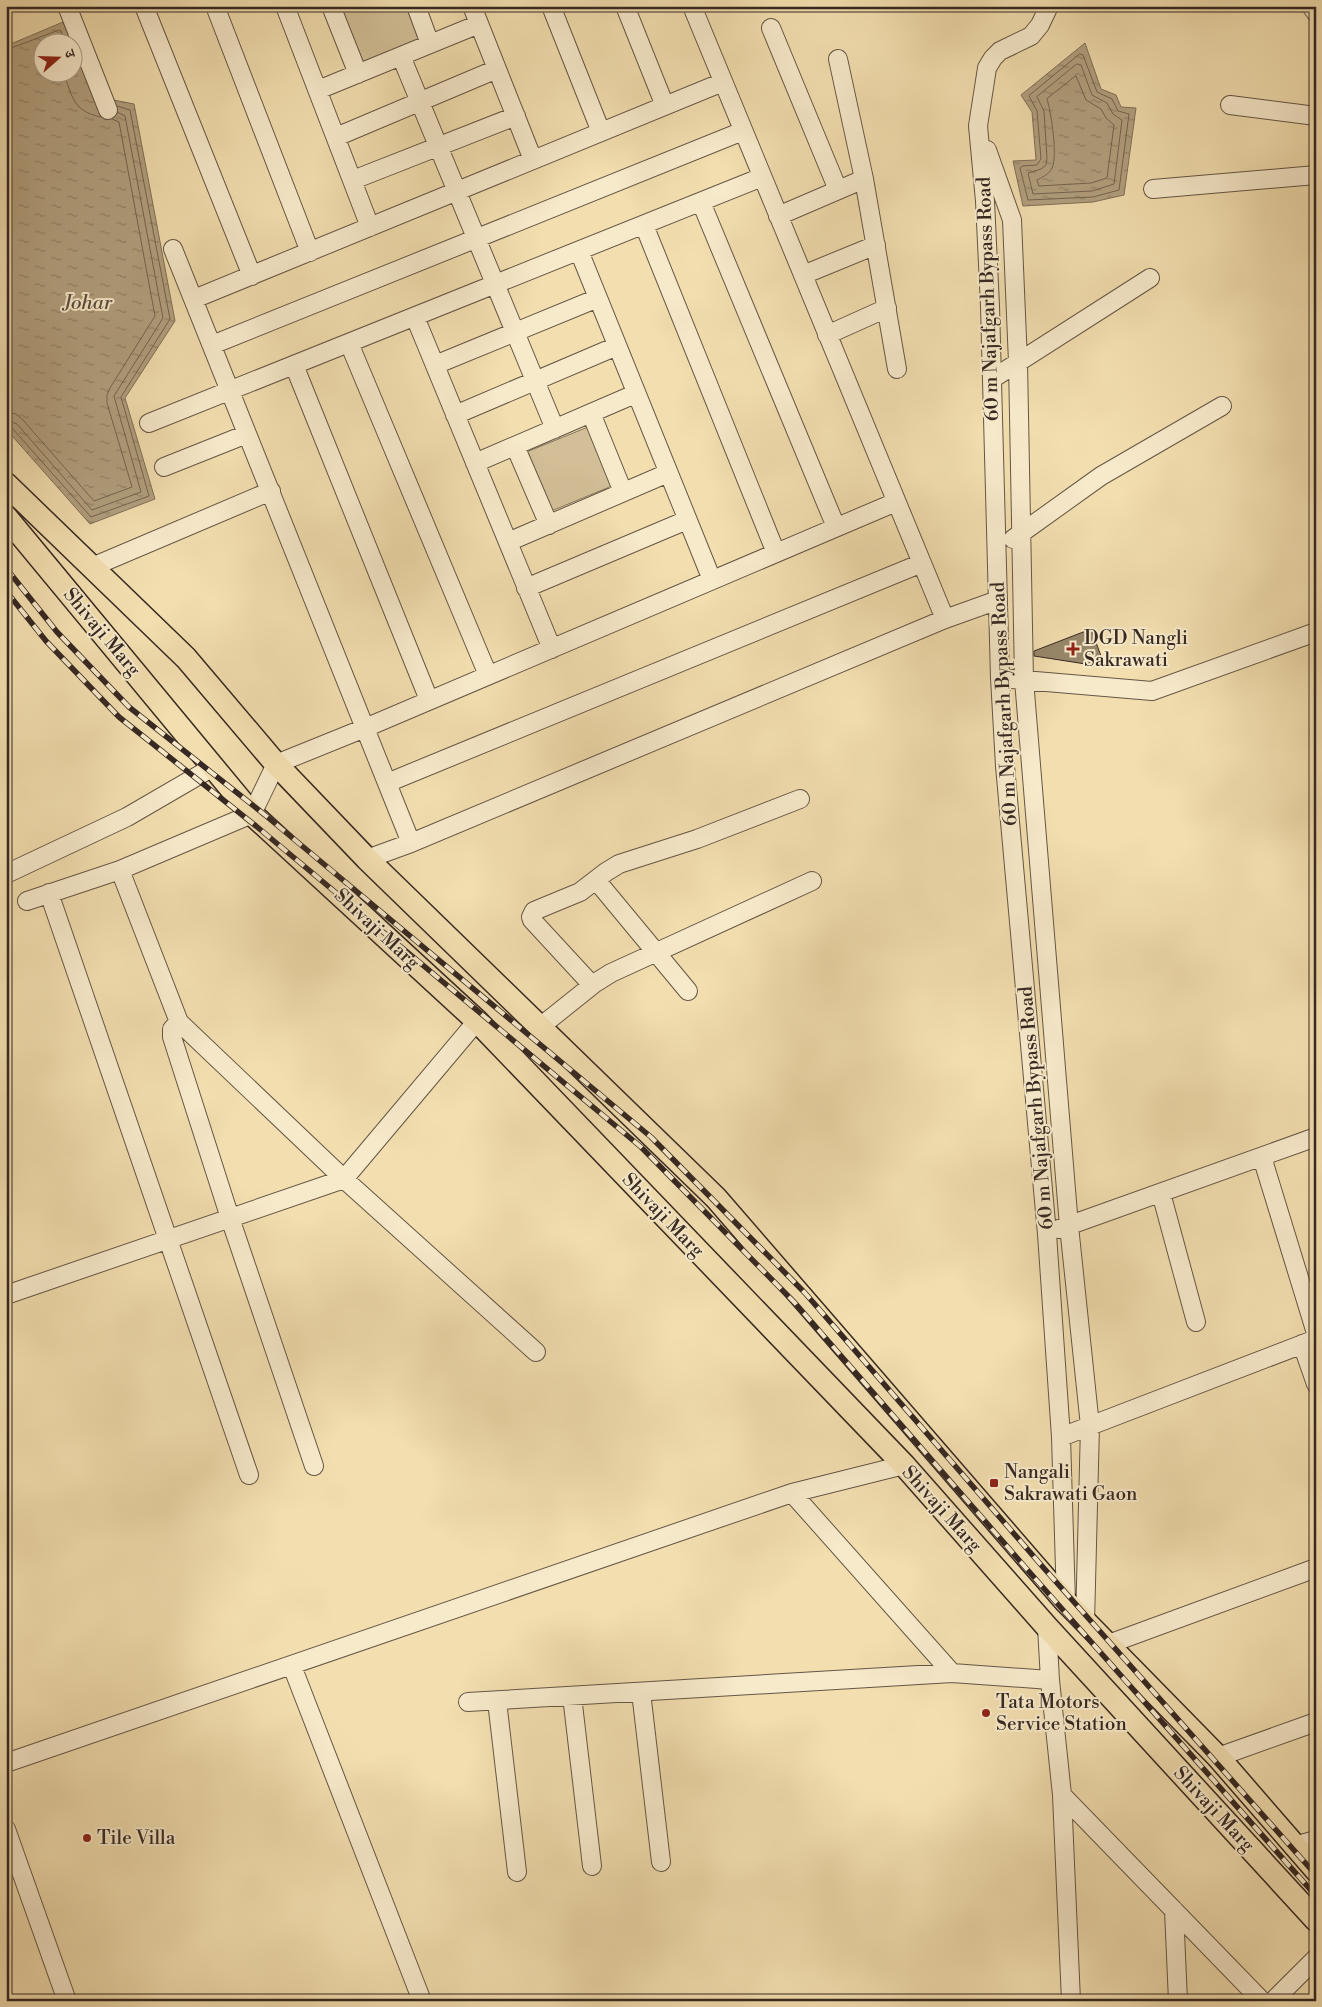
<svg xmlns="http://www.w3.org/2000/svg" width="1322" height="2007" font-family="'Libre Bodoni','Noto Serif Devanagari',serif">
  <defs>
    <pattern id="water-ripples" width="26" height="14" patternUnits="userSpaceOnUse" patternTransform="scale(1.25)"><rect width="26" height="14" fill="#b2a07f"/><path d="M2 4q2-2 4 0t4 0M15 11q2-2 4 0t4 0" fill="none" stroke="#928268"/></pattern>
  </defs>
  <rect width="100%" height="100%" fill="#f2deaf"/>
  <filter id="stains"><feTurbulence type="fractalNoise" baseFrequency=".004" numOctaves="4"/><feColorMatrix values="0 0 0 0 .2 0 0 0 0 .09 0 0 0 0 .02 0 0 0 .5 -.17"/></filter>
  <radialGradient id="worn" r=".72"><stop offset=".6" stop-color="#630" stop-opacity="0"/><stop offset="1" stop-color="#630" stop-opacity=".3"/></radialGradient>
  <path fill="#d2bf97" stroke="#84745c" d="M 335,6 L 410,6 L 424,42 L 359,68 Z
    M 588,427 L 612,486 L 549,512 L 524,453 Z"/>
  <path fill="url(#water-ripples)" stroke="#80705a" d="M 63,22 L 71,42 L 42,42 L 42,72 L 72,72 L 73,45 L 93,96 L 134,104 L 175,321 L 125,398 L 155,499 L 90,524 L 6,429 L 6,46 Z
    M 1085,43 L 1101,89 L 1116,95 L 1121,107 L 1136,108 L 1124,195 L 1093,202 L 1023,206 L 1013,161 L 1036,160 L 1032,112 L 1021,95 Z"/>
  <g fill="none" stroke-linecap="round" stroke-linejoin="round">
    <path stroke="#746450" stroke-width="1" d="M 6,50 L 59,30 L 61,31 L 66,42
      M 1080,54 L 1083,55 L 1097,92 L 1112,99 L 1118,111 L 1129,114 L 1119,190 L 1093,197 L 1028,200 L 1020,168 L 1022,166 L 1037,165 L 1041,159 L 1037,111 L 1029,96 Z
      M 1077,64 L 1081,65 L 1092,95 L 1107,103 L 1113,114 L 1122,120 L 1114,184 L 1092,191 L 1033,194 L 1028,173 L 1041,169 L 1046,165 L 1047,158 L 1044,111 L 1037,97 Z
      M 63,72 C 73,97 72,111 101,117
      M 1076,76 L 1086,100 L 1101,109 L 1106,118 L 1114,125 L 1107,178 L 1091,183 L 1039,186 L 1037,180 C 1043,177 1049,174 1052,168 C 1058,157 1051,111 1047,99 Z
      M 6,412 L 16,414 L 22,419 L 94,501 L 132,487 L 107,403 L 107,395 L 110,388 L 155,316 L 119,122 L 112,119
      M 6,420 L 17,424 L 92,510 L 141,492 L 114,396 L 163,318 L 125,116 L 117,112
      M 6,426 L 12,428 L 91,517 L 149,496 L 121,397 L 170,319 L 130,110 L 117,106"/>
  </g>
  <path fill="#98876b" stroke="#362822" d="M 1091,629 L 1105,667 L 1034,656 L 1034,651 Z"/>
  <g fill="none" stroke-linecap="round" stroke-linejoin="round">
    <g stroke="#655645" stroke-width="20">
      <path id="minor" d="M 67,6 L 108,110
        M 144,6 L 252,276
        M 215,6 L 310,252
        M 285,6 L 370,227
        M 331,6 L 358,74
        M 416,6 L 430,44
        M 472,6 L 533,160
        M 551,6 L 601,132
        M 625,6 L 665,106
        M 692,6 L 945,619
        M 1049,6 L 1040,25 L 1031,36 L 1000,51 L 993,58 L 987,68 L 978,126 L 985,201 L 990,306 L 1000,678 L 1005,766 L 1047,1234 L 1061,1437 L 1066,1602
        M 1311,6 L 1316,13
        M 771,28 L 838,190
        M 401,56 L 555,429
        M 838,59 L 864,179 L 897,369
        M 318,90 L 479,24
        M 1230,105 L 1316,116
        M 336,137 L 497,69
        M 987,150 L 1012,220 L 1018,362 L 1024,680 L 1069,1226 L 1090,1426 L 1085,1623
        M 353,180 L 516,116
        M 1153,189 L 1316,175
        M 701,202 L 836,527
        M 778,216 L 864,179
        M 644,225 L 776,553
        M 173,249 L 411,843
        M 579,251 L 712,580
        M 803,275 L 876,245
        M 194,299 L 723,82
        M 415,317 L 552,649
        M 827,335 L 887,308
        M 349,343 L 488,675
        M 212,345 L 743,131
        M 294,365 L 429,700
        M 435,365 L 598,298
        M 992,379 L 1150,278
        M 591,413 L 623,492
        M 455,415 L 617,346
        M 149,423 L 762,177
        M 515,446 L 549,525
        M 475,463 L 635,394
        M 164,467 L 247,434
        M 1013,539 L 1101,476 L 1222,406
        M 508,542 L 668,473
        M 92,567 L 271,491
        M 526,588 L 687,520
        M 1012,679 L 1152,691 L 1316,632
        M 387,783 L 922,563
        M 367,859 L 411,843 L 945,619 L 998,600
        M 120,870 L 179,1022 L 344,1179 L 536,1352
        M 6,874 L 127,817 L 213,767
        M 596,880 L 688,991
        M 49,893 L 249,1475
        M 27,901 L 120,870 L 252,814 L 276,764 L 365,728 L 896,502
        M 592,985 L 532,920 L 531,917 L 534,911 L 580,892 L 606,872 L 619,864 L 697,839 L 800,799
        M 179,1022 L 172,1029 L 172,1037 L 230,1218 L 314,1466
        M 540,1027 L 595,983 L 611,973 L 812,881
        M 1262,1157 L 1316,1333
        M 1161,1193 L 1196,1322
        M 1059,1229 L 1316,1137
        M 6,1295 L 344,1179 L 477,1021
        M 1302,1344 L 1316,1384
        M 1061,1437 L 1316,1339
        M 792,1493 L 952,1673
        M 1047,1627 L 1050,1680 L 1062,1795 L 1071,2001
        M 1106,1645 L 1316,1568
        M 292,1666 L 422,2001
        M 641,1692 L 661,1862
        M 572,1696 L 592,1866
        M 497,1701 L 517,1872
        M 468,1702 L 952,1673 L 1050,1680
        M 1218,1757 L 1316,1722
        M 6,1763 L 792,1493 L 904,1465
        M 1062,1795 L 1262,2001
        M 6,1829 L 67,2001
        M 1294,1846 L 1316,1840
        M 1174,1910 L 1178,2001
        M 1273,2001 L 1316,1958"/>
    </g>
    <g stroke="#362822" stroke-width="25">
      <path id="major" d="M 6,484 L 186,658 L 276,764 L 367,859 L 716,1198 L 1066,1602 L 1218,1757 L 1316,1870
        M 6,517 L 252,814 L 477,1021 L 904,1465 L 1047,1627 L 1316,1920"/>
    </g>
    <use href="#minor" stroke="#f7eacb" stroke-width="18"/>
    <use href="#major" stroke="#f2deaf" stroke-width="22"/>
    <g stroke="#362822" stroke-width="5.5">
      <path id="rail" d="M 6,568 L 57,632 L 129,707 L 265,815 L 651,1137 L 805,1293 L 1042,1566 L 1316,1875
        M 6,591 L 46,641 L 119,717 L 256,826 L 641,1147 L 795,1303 L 1032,1575 L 1316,1896"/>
    </g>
    <use href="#rail" stroke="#f7eacb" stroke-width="4" stroke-dasharray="11" stroke-linecap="butt"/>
  </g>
  <g fill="#8f2418" stroke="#f7eacb" stroke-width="2">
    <path d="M1070.5 641.5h5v5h5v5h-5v5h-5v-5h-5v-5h5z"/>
    <rect x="989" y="1478" width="10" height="10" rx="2.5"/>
    <circle cx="986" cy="1713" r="5"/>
    <circle cx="87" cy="1838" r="5"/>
  </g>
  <g text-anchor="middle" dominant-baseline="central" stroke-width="4" stroke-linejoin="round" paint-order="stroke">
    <g font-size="19" fill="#362822" stroke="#f7eacb">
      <text transform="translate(988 299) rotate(-92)">60 m Najafgarh Bypass Road</text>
      <text transform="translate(102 632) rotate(50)">Shivaji Marg</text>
      <text transform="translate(1004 704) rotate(-93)">60 m Najafgarh Bypass Road</text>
      <text transform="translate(377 929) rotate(43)">Shivaji Marg</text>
      <text transform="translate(1036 1108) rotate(-95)">60 m Najafgarh Bypass Road</text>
      <text transform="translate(663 1215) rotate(46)">Shivaji Marg</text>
      <text transform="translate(942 1509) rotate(48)">Shivaji Marg</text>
      <text transform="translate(1214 1809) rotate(47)">Shivaji Marg</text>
    </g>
    <g font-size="19" fill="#362822" stroke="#f7eacb" text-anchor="start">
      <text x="1084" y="638">DGD Nangli<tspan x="1084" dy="22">Sakrawati</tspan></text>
      <text x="1004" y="1472">Nangali<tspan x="1004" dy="22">Sakrawati Gaon</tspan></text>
      <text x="996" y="1702">Tata Motors<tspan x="996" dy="22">Service Station</tspan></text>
      <text x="97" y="1838">Tile Villa</text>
    </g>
    <g font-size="20" font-style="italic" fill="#5b4c3e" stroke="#f7eacb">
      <text x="88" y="303">Johar</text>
    </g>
  </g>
  <rect width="1322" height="2007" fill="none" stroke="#f2deaf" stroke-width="25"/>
  <rect x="8" y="8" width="1307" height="1992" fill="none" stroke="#362822" stroke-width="2.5"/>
  <rect x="12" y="12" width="1297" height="1982" fill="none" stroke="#362822"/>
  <g transform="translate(58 58) rotate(70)"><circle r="24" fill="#f7eacb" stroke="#aa9c87"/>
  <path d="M0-4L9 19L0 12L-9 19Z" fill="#8f2418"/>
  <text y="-8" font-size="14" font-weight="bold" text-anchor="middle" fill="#362822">उ</text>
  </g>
  <rect width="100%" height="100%" filter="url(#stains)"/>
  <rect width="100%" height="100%" fill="url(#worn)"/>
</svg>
